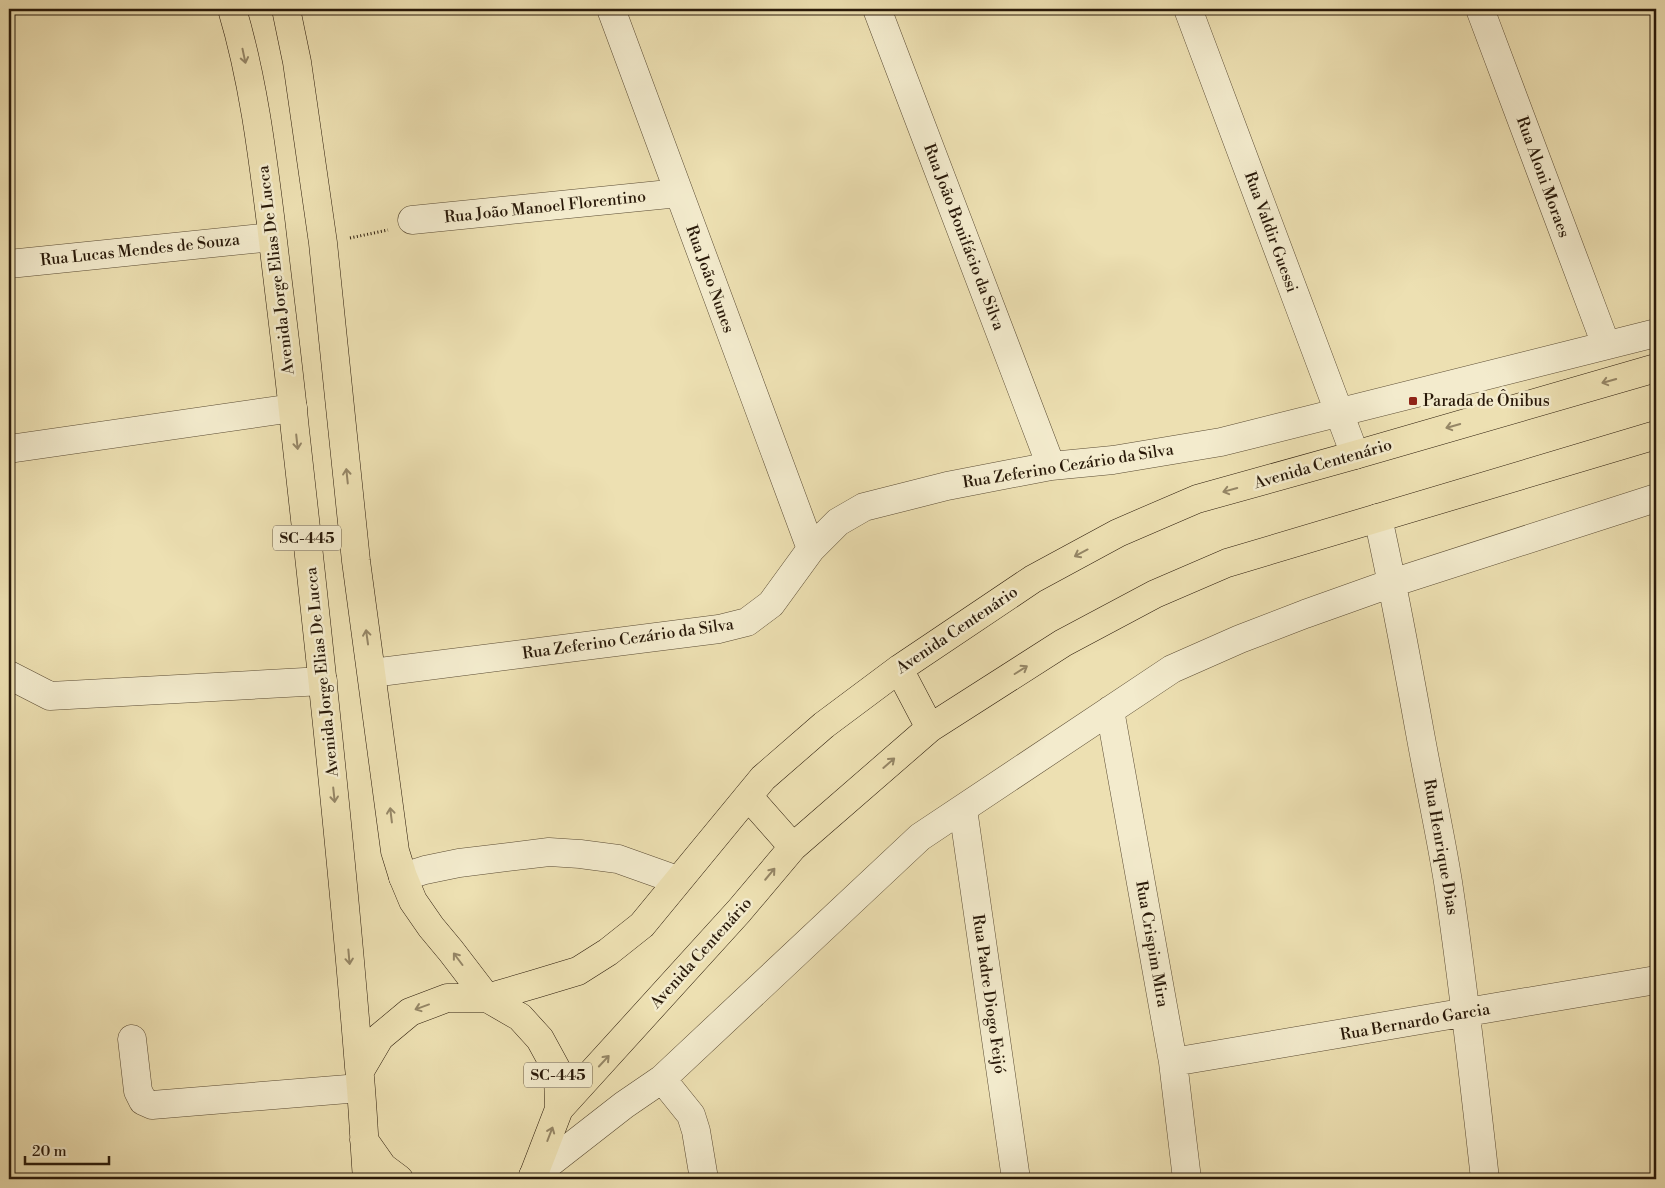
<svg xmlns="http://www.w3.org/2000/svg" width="1665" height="1188" font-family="'Libre Bodoni',serif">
  <rect width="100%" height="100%" fill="#ede0b2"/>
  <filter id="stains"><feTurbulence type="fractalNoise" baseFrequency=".004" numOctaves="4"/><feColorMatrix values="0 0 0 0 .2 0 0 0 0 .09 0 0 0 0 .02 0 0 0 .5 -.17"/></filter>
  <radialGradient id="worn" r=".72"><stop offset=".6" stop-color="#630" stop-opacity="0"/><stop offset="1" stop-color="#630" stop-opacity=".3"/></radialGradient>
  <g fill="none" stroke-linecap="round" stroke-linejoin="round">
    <g stroke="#5a4b33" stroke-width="29">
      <path id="minor" d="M 611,9 L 811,549
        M 877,9 L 1051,466
        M 1188,9 L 1355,455
        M 1480,9 L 1606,345
        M 412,220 L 679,193
        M 9,264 L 272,237
        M 9,449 L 293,408
        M 1378,518 C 1394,589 1407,661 1420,733 C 1429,783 1440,832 1448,882 C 1463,981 1474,1080 1485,1179
        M 372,673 L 719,629 L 747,622 L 771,604 L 811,549 L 838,522 L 864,507 L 947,486 L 1051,466 L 1113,460 L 1221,442 L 1656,333
        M 9,675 L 50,696 L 323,681
        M 1110,710 L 1173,1062 L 1187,1179
        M 963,809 L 1016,1179
        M 403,877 L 425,870 L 459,863 L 549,852 L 580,854 L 618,859 L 677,880
        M 132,1039 L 138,1091 L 143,1101 L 152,1105 L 360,1088
        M 1173,1062 L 1656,980
        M 662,1079 L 691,1115 L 696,1131 L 704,1179
        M 533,1176 L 624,1105 L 662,1079 L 920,837 L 1172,669 L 1240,639 L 1305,614 L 1392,583 L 1656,498"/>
    </g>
    <g stroke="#291909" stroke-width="29">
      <path id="major" d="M 232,9 C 253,79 262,152 271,224 C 279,293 288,361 295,430 C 319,642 342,854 359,1067 C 363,1104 364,1142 367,1179
        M 286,9 L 297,62 L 323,243 L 356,561 L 395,851 L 403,877 L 413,901 L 431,927 L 451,951 L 487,998 L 520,1017 L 540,1039 L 558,1072 L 559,1109 L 532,1179
        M 899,669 L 930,728
        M 748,796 L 793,847
        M 360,1071 L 380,1037 L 410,1012 L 447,998 L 487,998 L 535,984 L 578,971 L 608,952 L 642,925 L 763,778 L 824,725 L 899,669 L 1033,579 L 1118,533 L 1197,499 L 1355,455 L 1656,368
        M 559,1109 L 739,911 L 793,847 L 930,728 L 1063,643 L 1155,594 L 1227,563 L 1656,435
        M 364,1140 L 383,1167 L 399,1179"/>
    </g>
    <path stroke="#291909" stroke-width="3" stroke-dasharray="1 2.5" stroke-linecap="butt" d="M 350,238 L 388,230"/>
    <use href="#minor" stroke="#f3ebcd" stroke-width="28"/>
    <use href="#major" stroke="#ede0b2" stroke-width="28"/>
  </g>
  <defs><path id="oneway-shaft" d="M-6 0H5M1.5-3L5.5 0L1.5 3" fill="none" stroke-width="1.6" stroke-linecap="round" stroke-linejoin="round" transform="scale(1.25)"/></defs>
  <g stroke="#958666">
    <use href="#oneway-shaft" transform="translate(244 56) rotate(78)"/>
    <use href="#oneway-shaft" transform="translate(1609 381) rotate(164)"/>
    <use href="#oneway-shaft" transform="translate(1453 426) rotate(164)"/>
    <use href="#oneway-shaft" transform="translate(297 442) rotate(84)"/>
    <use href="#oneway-shaft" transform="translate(347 476) rotate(-96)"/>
    <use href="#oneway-shaft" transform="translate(1230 490) rotate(165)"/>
    <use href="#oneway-shaft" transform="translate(1081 553) rotate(152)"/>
    <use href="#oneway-shaft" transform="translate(367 637) rotate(-98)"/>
    <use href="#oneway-shaft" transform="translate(1021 670) rotate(-32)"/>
    <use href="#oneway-shaft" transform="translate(889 763) rotate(-41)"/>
    <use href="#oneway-shaft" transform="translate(334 795) rotate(84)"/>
    <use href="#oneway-shaft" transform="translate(391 815) rotate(-97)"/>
    <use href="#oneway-shaft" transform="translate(770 874) rotate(-50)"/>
    <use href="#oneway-shaft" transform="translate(349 957) rotate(85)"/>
    <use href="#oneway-shaft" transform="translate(458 959) rotate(-127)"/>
    <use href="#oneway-shaft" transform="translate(422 1007) rotate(160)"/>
    <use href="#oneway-shaft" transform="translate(604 1061) rotate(-47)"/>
    <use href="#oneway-shaft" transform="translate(550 1134) rotate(-69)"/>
  </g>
  <rect fill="#8f2418" stroke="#f3ebcd" stroke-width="2" x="1408" y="396" width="10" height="10" rx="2.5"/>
  <g text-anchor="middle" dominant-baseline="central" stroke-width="5" stroke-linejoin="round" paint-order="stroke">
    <g fill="#f3ebcd" stroke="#665844" stroke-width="1">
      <rect x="273" y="525.5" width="68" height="25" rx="4"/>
      <rect x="524" y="1062.5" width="68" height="25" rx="4"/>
    </g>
    <g font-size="15" font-weight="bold" fill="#291909">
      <text x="307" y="538">SC-445</text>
      <text x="558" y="1075">SC-445</text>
    </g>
    <g font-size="16" fill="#291909" stroke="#f3ebcd">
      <text transform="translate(1543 177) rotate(70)">Rua Aloni Moraes</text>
      <text transform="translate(545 207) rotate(-6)">Rua João Manoel Florentino</text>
      <text transform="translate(1271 232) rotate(70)">Rua Valdir Guessi</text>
      <text transform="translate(964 237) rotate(69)">Rua João Bonifácio da Silva</text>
      <text transform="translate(140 250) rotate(-6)">Rua Lucas Mendes de Souza</text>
      <text transform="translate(276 270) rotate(-97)">Avenida Jorge Elias De Lucca</text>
      <text transform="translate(710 279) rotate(70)">Rua João Nunes</text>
      <text transform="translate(1323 464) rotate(-16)">Avenida Centenário</text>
      <text transform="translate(1068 466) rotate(-9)">Rua Zeferino Cezário da Silva</text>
      <text transform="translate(957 630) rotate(-34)">Avenida Centenário</text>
      <text transform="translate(628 639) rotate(-8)">Rua Zeferino Cezário da Silva</text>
      <text transform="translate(322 672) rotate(-96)">Avenida Jorge Elias De Lucca</text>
      <text transform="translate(1441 847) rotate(80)">Rua Henrique Dias</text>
      <text transform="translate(1152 944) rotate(80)">Rua Crispim Mira</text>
      <text transform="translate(701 953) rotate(-48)">Avenida Centenário</text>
      <text transform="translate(989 994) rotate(82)">Rua Padre Diogo Feijó</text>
      <text transform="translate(1415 1022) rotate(-10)">Rua Bernardo Garcia</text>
    </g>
    <g font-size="16" fill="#291909" stroke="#f3ebcd" text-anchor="start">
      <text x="1423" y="401">Parada de Ônibus</text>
    </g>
  </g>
  <rect width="1665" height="1188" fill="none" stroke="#ede0b2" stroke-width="30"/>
  <rect x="10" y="10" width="1645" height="1168" fill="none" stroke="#291909" stroke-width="2.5"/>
  <rect x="15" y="15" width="1635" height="1158" fill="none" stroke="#291909"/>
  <path d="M25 1156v8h84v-8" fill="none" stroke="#291909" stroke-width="2.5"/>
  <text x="32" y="1156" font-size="15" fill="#291909" stroke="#f3ebcd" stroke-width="4" paint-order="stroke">20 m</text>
  <rect width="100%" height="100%" filter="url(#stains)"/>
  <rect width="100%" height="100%" fill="url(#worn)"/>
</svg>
